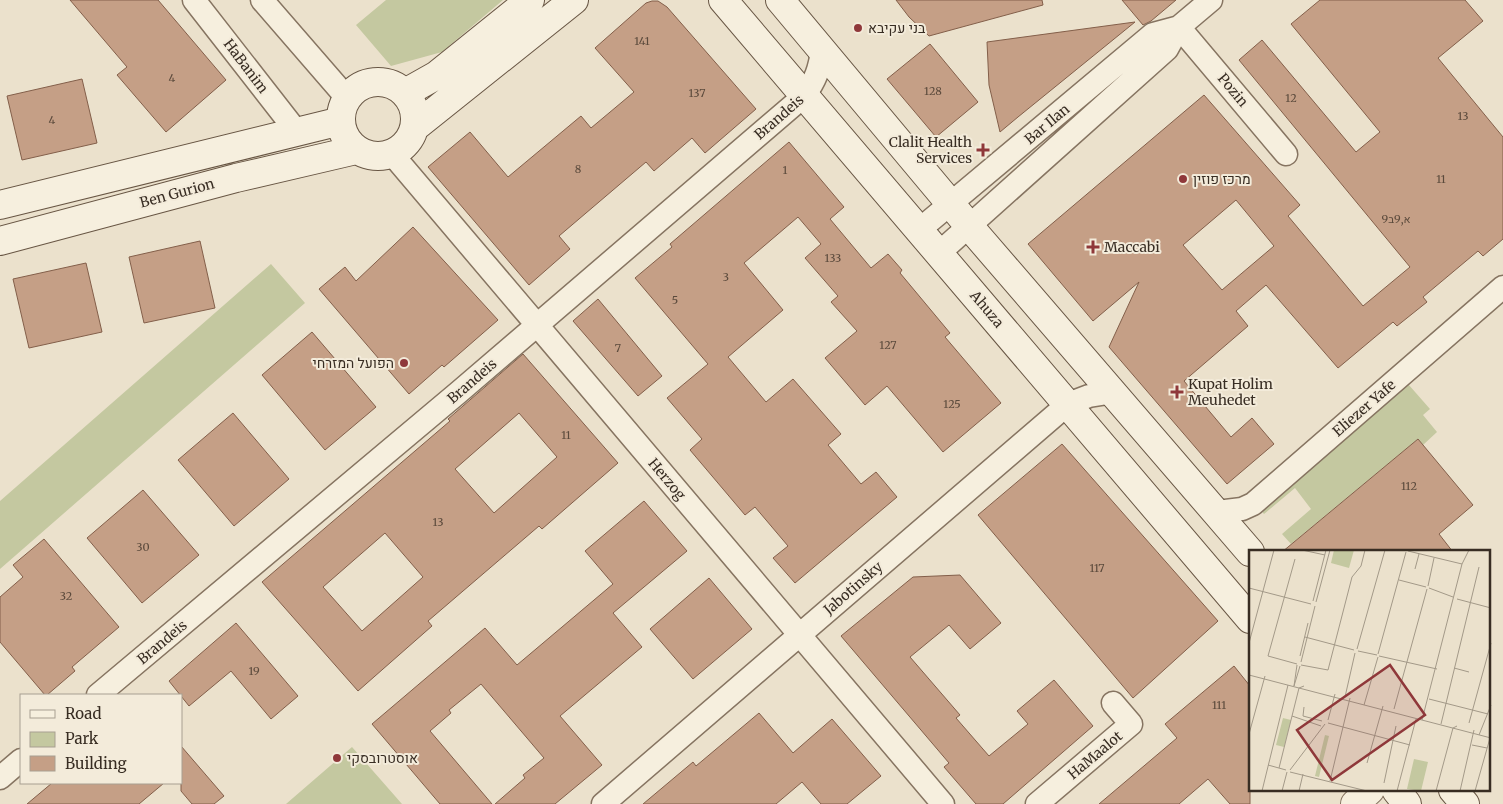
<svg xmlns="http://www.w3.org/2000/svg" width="1503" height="804" font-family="Merriweather,Heebo,serif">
  <rect width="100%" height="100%" fill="#ebe1cc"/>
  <path fill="#c4c8a0" d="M 386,0 L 503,0 L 442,52 L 391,66 L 356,25 Z
    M 271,264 L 305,303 L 0,569 L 0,501 Z
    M 1401,376 L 1430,409 L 1423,415 L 1437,432 L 1423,445 L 1418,439 L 1291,544 L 1282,534 L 1311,509 L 1295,488 L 1264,514 L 1255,503 Z
    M 352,747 L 402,804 L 286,804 Z"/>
  <path fill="#c59f86" stroke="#835f4a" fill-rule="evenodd" d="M 70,0 L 158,0 L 226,80 L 166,132 L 117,75 L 127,67 Z
    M 896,0 L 1042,0 L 1043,5 L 929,36 L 909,17 Z
    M 1122,0 L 1176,0 L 1151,21 L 1143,25 Z
    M 1320,0 L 1465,0 L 1483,21 L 1438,58 L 1503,137 L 1503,239 L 1483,256 L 1478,251 L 1423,297 L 1427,302 L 1397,326 L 1393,322 L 1338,368 L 1266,285 L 1236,311 L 1248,326 L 1184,381 L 1231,437 L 1252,418 L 1274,444 L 1227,484 L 1109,347 L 1139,282 L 1093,321 L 1028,244 L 1204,95 L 1300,205 L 1288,216 L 1363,306 L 1410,267 L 1239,60 L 1262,40 L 1356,152 L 1380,132 L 1291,24 ZM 1236,200 L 1274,246 L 1222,290 L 1183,245 Z
    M 652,1 L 658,1 L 667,7 L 756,109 L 705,153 L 692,138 L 654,171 L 646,162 L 559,236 L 570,249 L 529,285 L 428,167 L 470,132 L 508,177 L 581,116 L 591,128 L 634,92 L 595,48 L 646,3 Z
    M 1135,22 L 1018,117 L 1000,132 L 989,85 L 987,42 Z
    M 930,44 L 978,102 L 936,137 L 887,79 Z
    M 82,79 L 97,143 L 22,160 L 7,96 Z
    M 789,142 L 844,207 L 830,219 L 871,268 L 888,254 L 902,270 L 900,273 L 950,333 L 945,337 L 1001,403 L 943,452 L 887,386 L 865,405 L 825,358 L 857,331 L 831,302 L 838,296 L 805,258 L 821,244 L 798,217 L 744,263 L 783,310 L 728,357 L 766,402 L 793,379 L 841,434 L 828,445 L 861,484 L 876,472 L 897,497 L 795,583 L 773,558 L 788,546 L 755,507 L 745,515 L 690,450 L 702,439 L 667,398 L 708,364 L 635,278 L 672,247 L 670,244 Z
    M 413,227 L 498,320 L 444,367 L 442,365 L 409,394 L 319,289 L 345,267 L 356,281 Z
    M 200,241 L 215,308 L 144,323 L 129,257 Z
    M 86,263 L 102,332 L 29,348 L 13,279 Z
    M 598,299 L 662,376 L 638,396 L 573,321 Z
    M 312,332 L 376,407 L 325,450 L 262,375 Z
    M 523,354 L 618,463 L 542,529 L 539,526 L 428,621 L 432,626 L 358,691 L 262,582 L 450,421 L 448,419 ZM 519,413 L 557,457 L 494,513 L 455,469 ZM 385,533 L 423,577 L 362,631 L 323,587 Z
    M 233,413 L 289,479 L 234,526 L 178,460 Z
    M 1418,439 L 1473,505 L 1439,534 L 1453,552 L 1282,552 Z
    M 1062,444 L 1218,621 L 1133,698 L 978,515 Z
    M 143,490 L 199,555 L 142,603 L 87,538 Z
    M 644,501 L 687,551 L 613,613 L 642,647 L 560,716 L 602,765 L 555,804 L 495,804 L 525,778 L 523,775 L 544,758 L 481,684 L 449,710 L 451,713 L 430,731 L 492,804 L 440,804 L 372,724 L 485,628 L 517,665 L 613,584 L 585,551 Z
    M 44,539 L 119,627 L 72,667 L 75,671 L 47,695 L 45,695 L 0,642 L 0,597 L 23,577 L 13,565 Z
    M 960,575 L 1001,623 L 970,649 L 949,625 L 910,657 L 960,715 L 956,718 L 989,756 L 1028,724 L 1017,711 L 1054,680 L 1093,726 L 1003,804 L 976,804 L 944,767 L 949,763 L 841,636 L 913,577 Z
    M 709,578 L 752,629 L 693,679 L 650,629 Z
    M 236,623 L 298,696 L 271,719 L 231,671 L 189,706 L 169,681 Z
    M 1234,666 L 1250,686 L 1250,804 L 1230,804 L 1208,779 L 1179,804 L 1099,804 L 1177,738 L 1165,724 Z
    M 759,713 L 793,753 L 832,719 L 881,776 L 847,804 L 821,804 L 802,782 L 776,804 L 643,804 L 693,762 L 696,766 Z
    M 181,746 L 224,796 L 214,804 L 192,804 L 181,791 Z
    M 52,783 L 164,783 L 139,804 L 27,804 Z"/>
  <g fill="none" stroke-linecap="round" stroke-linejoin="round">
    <g stroke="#867461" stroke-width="25">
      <path id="minor" d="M 194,0 L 297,132
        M 262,0 L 347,98
        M 1179,27 L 1286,154
        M 392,154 L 943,804
        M 919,230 L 1153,34 L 1179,27
        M 939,253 L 1167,49 L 1179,27 L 1211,0
        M 1217,512 L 1242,509 L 1253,504 L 1503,287
        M 98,695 L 459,392 L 804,96 C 815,81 820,69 822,50
        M 0,778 L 21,760
        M 603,804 L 1068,404 L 1089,396 L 1114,392
        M 1037,804 L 1131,724 L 1113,703"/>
    </g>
    <g stroke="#867461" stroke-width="30">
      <path id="tertiary" d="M 1355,804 L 1370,790"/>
    </g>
    <g stroke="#685644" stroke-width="30">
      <path id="secondary" d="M 723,0 L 1250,619
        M 780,0 L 969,226 L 1250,552
        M341 119a37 37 0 1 1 74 0a37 37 0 1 1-74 0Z
        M 405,93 L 437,75 L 530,0
        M 415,127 L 574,0
        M 0,205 L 341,121
        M 0,241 L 236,178 L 356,150
        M 1396,790 L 1407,804
        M 1453,790 L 1465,804"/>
    </g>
    <use href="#minor" stroke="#f6efde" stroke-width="22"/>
    <use href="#tertiary" stroke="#f6efde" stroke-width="28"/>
    <use href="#secondary" stroke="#f6efde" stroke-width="28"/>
  </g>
  <g fill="#8f383a" stroke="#f3ebda" stroke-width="2">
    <circle cx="858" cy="28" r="5"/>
    <path d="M980.5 142.5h5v5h5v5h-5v5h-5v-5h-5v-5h5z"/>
    <circle cx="1183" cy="179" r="5"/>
    <path d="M1090.5 239.5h5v5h5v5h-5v5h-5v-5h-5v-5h5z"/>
    <circle cx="404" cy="363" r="5"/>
    <path d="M1174.5 384.5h5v5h5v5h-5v5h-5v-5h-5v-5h5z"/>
    <circle cx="337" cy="758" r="5"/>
  </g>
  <g text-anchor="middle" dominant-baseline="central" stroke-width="4" stroke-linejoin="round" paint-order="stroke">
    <g font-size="11" fill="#5b4a3c">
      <text x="642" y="41">141</text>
      <text x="172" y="78">4</text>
      <text x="933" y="91">128</text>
      <text x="697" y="93">137</text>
      <text x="1291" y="98">12</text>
      <text x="1463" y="116">13</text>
      <text x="52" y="120">4</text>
      <text x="578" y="169">8</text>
      <text x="785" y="170">1</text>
      <text x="1441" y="179">11</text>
      <text x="1396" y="219">9א,9ב</text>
      <text x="833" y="258">133</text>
      <text x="726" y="277">3</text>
      <text x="675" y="300">5</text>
      <text x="888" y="345">127</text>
      <text x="618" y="348">7</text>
      <text x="952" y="404">125</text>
      <text x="566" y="435">11</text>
      <text x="1409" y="486">112</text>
      <text x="438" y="522">13</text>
      <text x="143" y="547">30</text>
      <text x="1097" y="568">117</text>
      <text x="66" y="596">32</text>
      <text x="254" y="671">19</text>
      <text x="1219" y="705">111</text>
    </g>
    <g font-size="14" fill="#382d23" stroke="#f3ebda" text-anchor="start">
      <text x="868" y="28">בני עקיבא</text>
      <text x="972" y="142" text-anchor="end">Clalit Health<tspan x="972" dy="16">Services</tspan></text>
      <text x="1193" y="179">מרכז פוזין</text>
      <text x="1104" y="247">Maccabi</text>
      <text x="394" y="363" text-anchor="end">הפועל המזרחי</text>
      <text x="1188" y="384">Kupat Holim<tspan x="1188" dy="16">Meuhedet</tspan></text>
      <text x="347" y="758">אוסטרובסקי</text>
    </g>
    <g font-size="14" fill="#382d23" stroke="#f3ebda">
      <text transform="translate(246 66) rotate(53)">HaBanim</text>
      <text transform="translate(1233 90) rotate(50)">Pozin</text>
      <text transform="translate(779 117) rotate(-41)">Brandeis</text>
      <text transform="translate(1047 124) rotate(-40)">Bar Ilan</text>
      <text transform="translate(177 193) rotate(-15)">Ben Gurion</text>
      <text transform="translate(987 309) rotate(50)">Ahuza</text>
      <text transform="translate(472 381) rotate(-41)">Brandeis</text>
      <text transform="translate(1364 408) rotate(-41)">Eliezer Yafe</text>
      <text transform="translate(667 479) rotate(50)">Herzog</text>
      <text transform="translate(853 588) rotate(-41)">Jabotinsky</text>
      <text transform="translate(162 642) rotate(-40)">Brandeis</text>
      <text transform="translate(1095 755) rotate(-40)">HaMaalot</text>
    </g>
  </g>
  <g transform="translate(1249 550)">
    <rect width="241" height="241" fill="#ebe1cc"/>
    <path d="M 85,0 L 105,0 L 100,18 L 82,13 ZM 34,168 L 42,170 L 35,197 L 27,195 ZM 76,185 L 80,186 L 70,227 L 66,226 ZM 165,209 L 179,212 L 172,241 L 158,239 Z" fill="#c4c8a0"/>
    <path fill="none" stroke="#a39988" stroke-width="1" d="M 53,0 L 76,5M 159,1 L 213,14M 46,9 L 19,106 L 48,114M 166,19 L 170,4M 150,30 L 177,37M 179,36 L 185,8M 0,38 L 62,54M 180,38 L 204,47M 208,49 L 242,58M 64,51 L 77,0M 67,52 L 81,0M 56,87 L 105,100M 0,93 L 25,0M 108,99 L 136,0M 109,101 L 128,105M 129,104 L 157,2M 51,106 L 59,73M 130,106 L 188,119M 52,112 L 66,56M 52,115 L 79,120 L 103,27 L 112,16 L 116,0M 205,118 L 220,122M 0,125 L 242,188M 45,136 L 48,115M 45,136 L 51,116M 96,147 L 106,103M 180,149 L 239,164M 115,155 L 129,107M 55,157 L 54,166 L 73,171M 145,159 L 178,39M 43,166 L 72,176M 79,170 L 86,144M 173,170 L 213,14 L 220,0M 79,173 L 161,195M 220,173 L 242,93M 192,174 L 230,17M 0,184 L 16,126M 230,185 L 242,155M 223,195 L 238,198M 118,213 L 134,156M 19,215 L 37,220M 30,218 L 50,138 L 55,136M 41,220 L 76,174M 41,222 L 118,241M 81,231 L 101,148M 135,233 L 147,176M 13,241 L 39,135M 33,241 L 38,222M 50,241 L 54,224M 148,241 L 167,169M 187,241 L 204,178 L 208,176M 211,241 L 225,180M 226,241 L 241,188"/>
    <path fill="#8f383a" fill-opacity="0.15" stroke="#8f383a" stroke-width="2.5" d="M 141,115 L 176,165 L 83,230 L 48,180 Z"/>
    <rect width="241" height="241" fill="none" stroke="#382d23" stroke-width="2.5"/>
  </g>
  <rect x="20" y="694" width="162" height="90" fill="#f3ebda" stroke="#a89f91"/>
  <rect x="30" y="710" width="25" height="8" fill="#f6efde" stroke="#a89f91"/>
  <text x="65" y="719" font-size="15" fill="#382d23">Road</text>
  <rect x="30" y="732" width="25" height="15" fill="#c4c8a0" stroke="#a89f91"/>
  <text x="65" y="744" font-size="15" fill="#382d23">Park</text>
  <rect x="30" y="756" width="25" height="15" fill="#c59f86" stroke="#a89f91"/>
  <text x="65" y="769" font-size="15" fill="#382d23">Building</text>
</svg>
